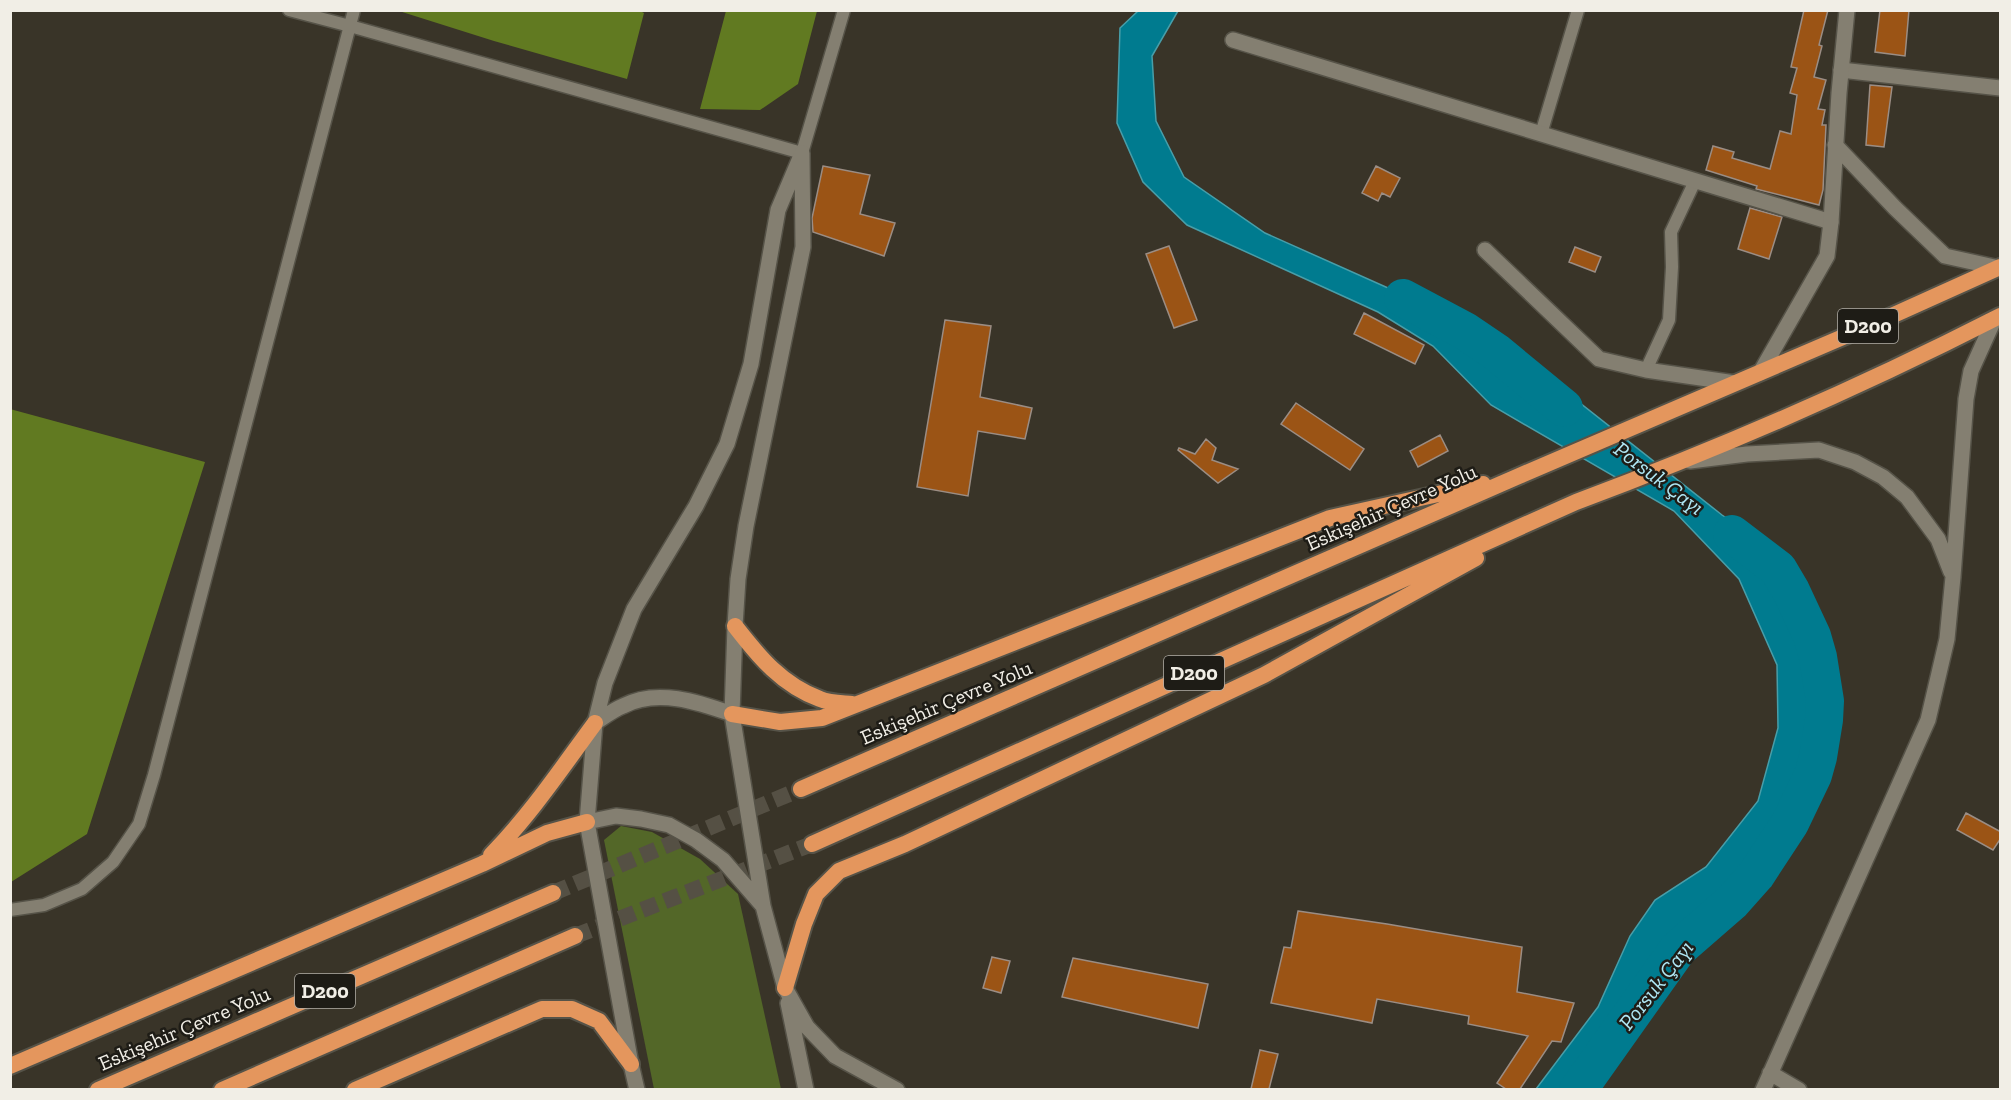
<svg xmlns="http://www.w3.org/2000/svg" width="2011" height="1100" font-family="'Zilla Slab',serif">
  <rect width="100%" height="100%" fill="#393428"/>
  <path fill="#536728" d="M 621,826 L 652,832 L 700,859 L 738,894 L 781,1089 L 654,1089 L 604,840 Z"/>
  <path fill="#617a21" d="M 638,10 L 644,13 L 627,79 L 494,41 L 399,11 Z
    M 726,11 L 817,11 L 798,84 L 760,110 L 700,109 Z
    M 10,409 L 205,462 L 87,834 L 11,882 Z"/>
  <path fill="#007b8f" stroke="#489ea9" stroke-width="1.5" d="M 1138,11 L 1178,11 L 1152,56 L 1156,121 L 1184,177 L 1265,233 L 1435,309 L 1485,357 L 1571,396 L 1722,515 L 1755,537 L 1793,600 L 1815,693 L 1818,748 L 1744,895 L 1662,947 L 1631,1020 L 1581,1089 L 1536,1089 L 1598,1007 L 1630,936 L 1655,900 L 1706,867 L 1758,801 L 1778,728 L 1777,665 L 1739,579 L 1674,511 L 1491,405 L 1433,346 L 1378,312 L 1187,225 L 1143,182 L 1117,123 L 1120,28 Z"/>
  <g fill="none" stroke-linecap="round" stroke-linejoin="round">
    <path stroke="#007b8f" stroke-width="38" d="M 1403,298 L 1465,331 L 1496,352 L 1564,408
      M 1578,1090 L 1678,949 L 1732,902 L 1756,875 L 1790,823 L 1813,775 L 1818,757 L 1824,720 L 1825,701 L 1818,657 L 1812,636 L 1791,591 L 1778,569 L 1732,534"/>
  </g>
  <path fill="#9b5415" stroke="#9b8d84" stroke-width="1.5" d="M 1804,10 L 1828,10 L 1819,45 L 1822,46 L 1814,77 L 1826,80 L 1818,109 L 1825,110 L 1822,125 L 1826,125 L 1823,190 L 1819,205 L 1756,189 L 1757,186 L 1706,170 L 1713,146 L 1734,152 L 1732,158 L 1770,169 L 1780,131 L 1791,134 L 1797,95 L 1790,93 L 1797,68 L 1791,67 Z
    M 1880,10 L 1909,10 L 1905,56 L 1875,52 Z
    M 1870,85 L 1892,87 L 1884,147 L 1866,145 Z
    M 823,166 L 870,175 L 860,214 L 895,223 L 884,256 L 813,232 L 812,218 Z
    M 1376,166 L 1400,178 L 1390,197 L 1382,193 L 1378,201 L 1362,193 Z
    M 1750,208 L 1782,217 L 1769,259 L 1738,249 Z
    M 1169,246 L 1197,320 L 1174,328 L 1146,254 Z
    M 1575,247 L 1601,257 L 1595,272 L 1569,262 Z
    M 1364,313 L 1424,345 L 1415,364 L 1354,334 Z
    M 945,320 L 991,326 L 980,397 L 1032,408 L 1025,439 L 978,431 L 968,496 L 917,487 Z
    M 1296,403 L 1364,449 L 1350,470 L 1281,424 Z
    M 1440,435 L 1448,451 L 1418,467 L 1410,451 Z
    M 1206,439 L 1216,448 L 1212,460 L 1238,469 L 1218,483 L 1178,450 L 1179,448 L 1195,454 Z
    M 1966,813 L 2001,832 L 2001,838 L 1993,850 L 1957,830 Z
    M 1298,911 L 1387,924 L 1522,947 L 1517,992 L 1574,1003 L 1561,1042 L 1552,1041 L 1520,1089 L 1506,1089 L 1497,1083 L 1528,1036 L 1468,1024 L 1469,1016 L 1377,999 L 1372,1023 L 1271,1003 L 1284,947 L 1291,948 Z
    M 992,957 L 1010,961 L 1001,993 L 983,988 Z
    M 1073,958 L 1208,984 L 1198,1028 L 1062,997 Z
    M 1260,1050 L 1278,1054 L 1269,1089 L 1251,1089 Z"/>
  <g fill="none" stroke-linecap="round" stroke-linejoin="round">
    <path stroke="#555044" stroke-width="16" stroke-dasharray="16 8" stroke-linecap="butt" d="M 553,893 L 801,789
      M 575,936 L 812,844"/>
    <g stroke="#565348" stroke-width="15">
      <path id="service" d="M 289,10 L 350,26 L 802,153 L 844,10
        M 1541,134 L 1578,10
        M 1646,370 L 1669,320 L 1672,267 L 1671,232 L 1695,181
        M 10,910 L 44,905 L 82,889 L 113,862 L 139,824 L 154,775 L 354,10"/>
    </g>
    <g stroke="#565348" stroke-width="18">
      <path id="minor" d="M 1233,40 L 1831,222
        M 1841,70 L 2000,88
        M 1485,250 L 1599,359 L 1646,370 L 1735,383
        M 1690,461 L 1747,454 L 1819,450 L 1855,462 L 1883,477 L 1907,497 L 1938,539 L 1951,572
        M 1770,1073 L 1799,1090
        M 1763,1090 L 1928,720 L 1947,639 L 1953,577 L 1966,399 L 1971,371 L 1994,320"/>
    </g>
    <g stroke="#565348" stroke-width="18">
      <path id="tertiary" d="M 1835,145 L 1895,208 L 1945,256 L 1999,268
        M 1760,373 L 1827,256 L 1831,222 L 1839,93 L 1847,10
        M 595,723 L 605,683 L 634,609 L 696,506 L 727,444 L 751,364 L 778,210 L 800,158
        M 587,822 L 595,723 C 604,717 613,710 623,706 C 657,688 698,702 732,714
        M 763,906 L 732,714 L 735,626 L 738,579 L 746,526 L 803,247 L 802,153
        M 631,1064 L 587,822 L 616,816 L 641,819 L 669,825 L 696,840 L 723,860 L 763,906 L 785,988"/>
    </g>
    <g stroke="#565348" stroke-width="18">
      <path id="secondary" d="M 785,988 L 807,1027 L 835,1056 L 897,1090
        M 788,1003 L 806,1090
        M 631,1064 L 637,1090"/>
    </g>
    <g stroke="#565348" stroke-width="20">
      <path id="trunk" d="M 735,626 C 759,657 782,685 820,699 C 829,703 842,703 852,704
        M 732,714 L 780,722 L 822,718 L 1330,518 L 1483,484
        M 801,789 L 1519,476 L 1878,322 L 2000,267
        M 812,844 L 1576,502 C 1721,448 1863,386 2000,316
        M 491,855 C 531,814 561,769 595,723
        M 785,988 L 804,924 L 816,894 L 839,871 L 905,844 L 1264,675 L 1476,558
        M 10,1066 L 482,864 L 547,833 L 587,822
        M 98,1090 L 553,893
        M 222,1090 L 575,936
        M 355,1090 L 542,1009 L 572,1009 L 599,1021 L 631,1064"/>
    </g>
    <use href="#service" stroke="#847f71" stroke-width="12"/>
    <use href="#minor" stroke="#847f71" stroke-width="15"/>
    <use href="#tertiary" stroke="#847f71" stroke-width="15"/>
    <use href="#secondary" stroke="#847f71" stroke-width="15"/>
    <use href="#trunk" stroke="#e4965d" stroke-width="16"/>
  </g>
  <g text-anchor="middle" dominant-baseline="central" stroke-width="5" stroke-linejoin="round" paint-order="stroke">
    <g fill="#1e1c16" stroke="#b2afa8" stroke-width="1.5">
      <rect x="1838" y="309" width="60" height="34" rx="4.5"/>
      <rect x="1164" y="656" width="60" height="34" rx="4.5"/>
      <rect x="295" y="974" width="60" height="34" rx="4.5"/>
    </g>
    <g font-size="20" font-weight="bold" fill="#f1eee6">
      <text x="1868" y="326">D200</text>
      <text x="1194" y="673">D200</text>
      <text x="325" y="991">D200</text>
    </g>
    <g font-size="21" fill="#f1eee6" stroke="#1e1c16">
      <text transform="translate(1391 507) rotate(-24)">Eskişehir Çevre Yolu</text>
      <text transform="translate(946 702) rotate(-23)">Eskişehir Çevre Yolu</text>
      <text transform="translate(184 1028) rotate(-23)">Eskişehir Çevre Yolu</text>
    </g>
    <g font-size="22" font-style="italic" fill="#afe7f4" stroke="#1e1c16">
      <text transform="translate(1659 478) rotate(37)">Porsuk Çayı</text>
      <text transform="translate(1656 985) rotate(-52)">Porsuk Çayı</text>
    </g>
  </g>
  <rect width="2011" height="1100" fill="none" stroke="#f1eee6" stroke-width="24"/>
</svg>
